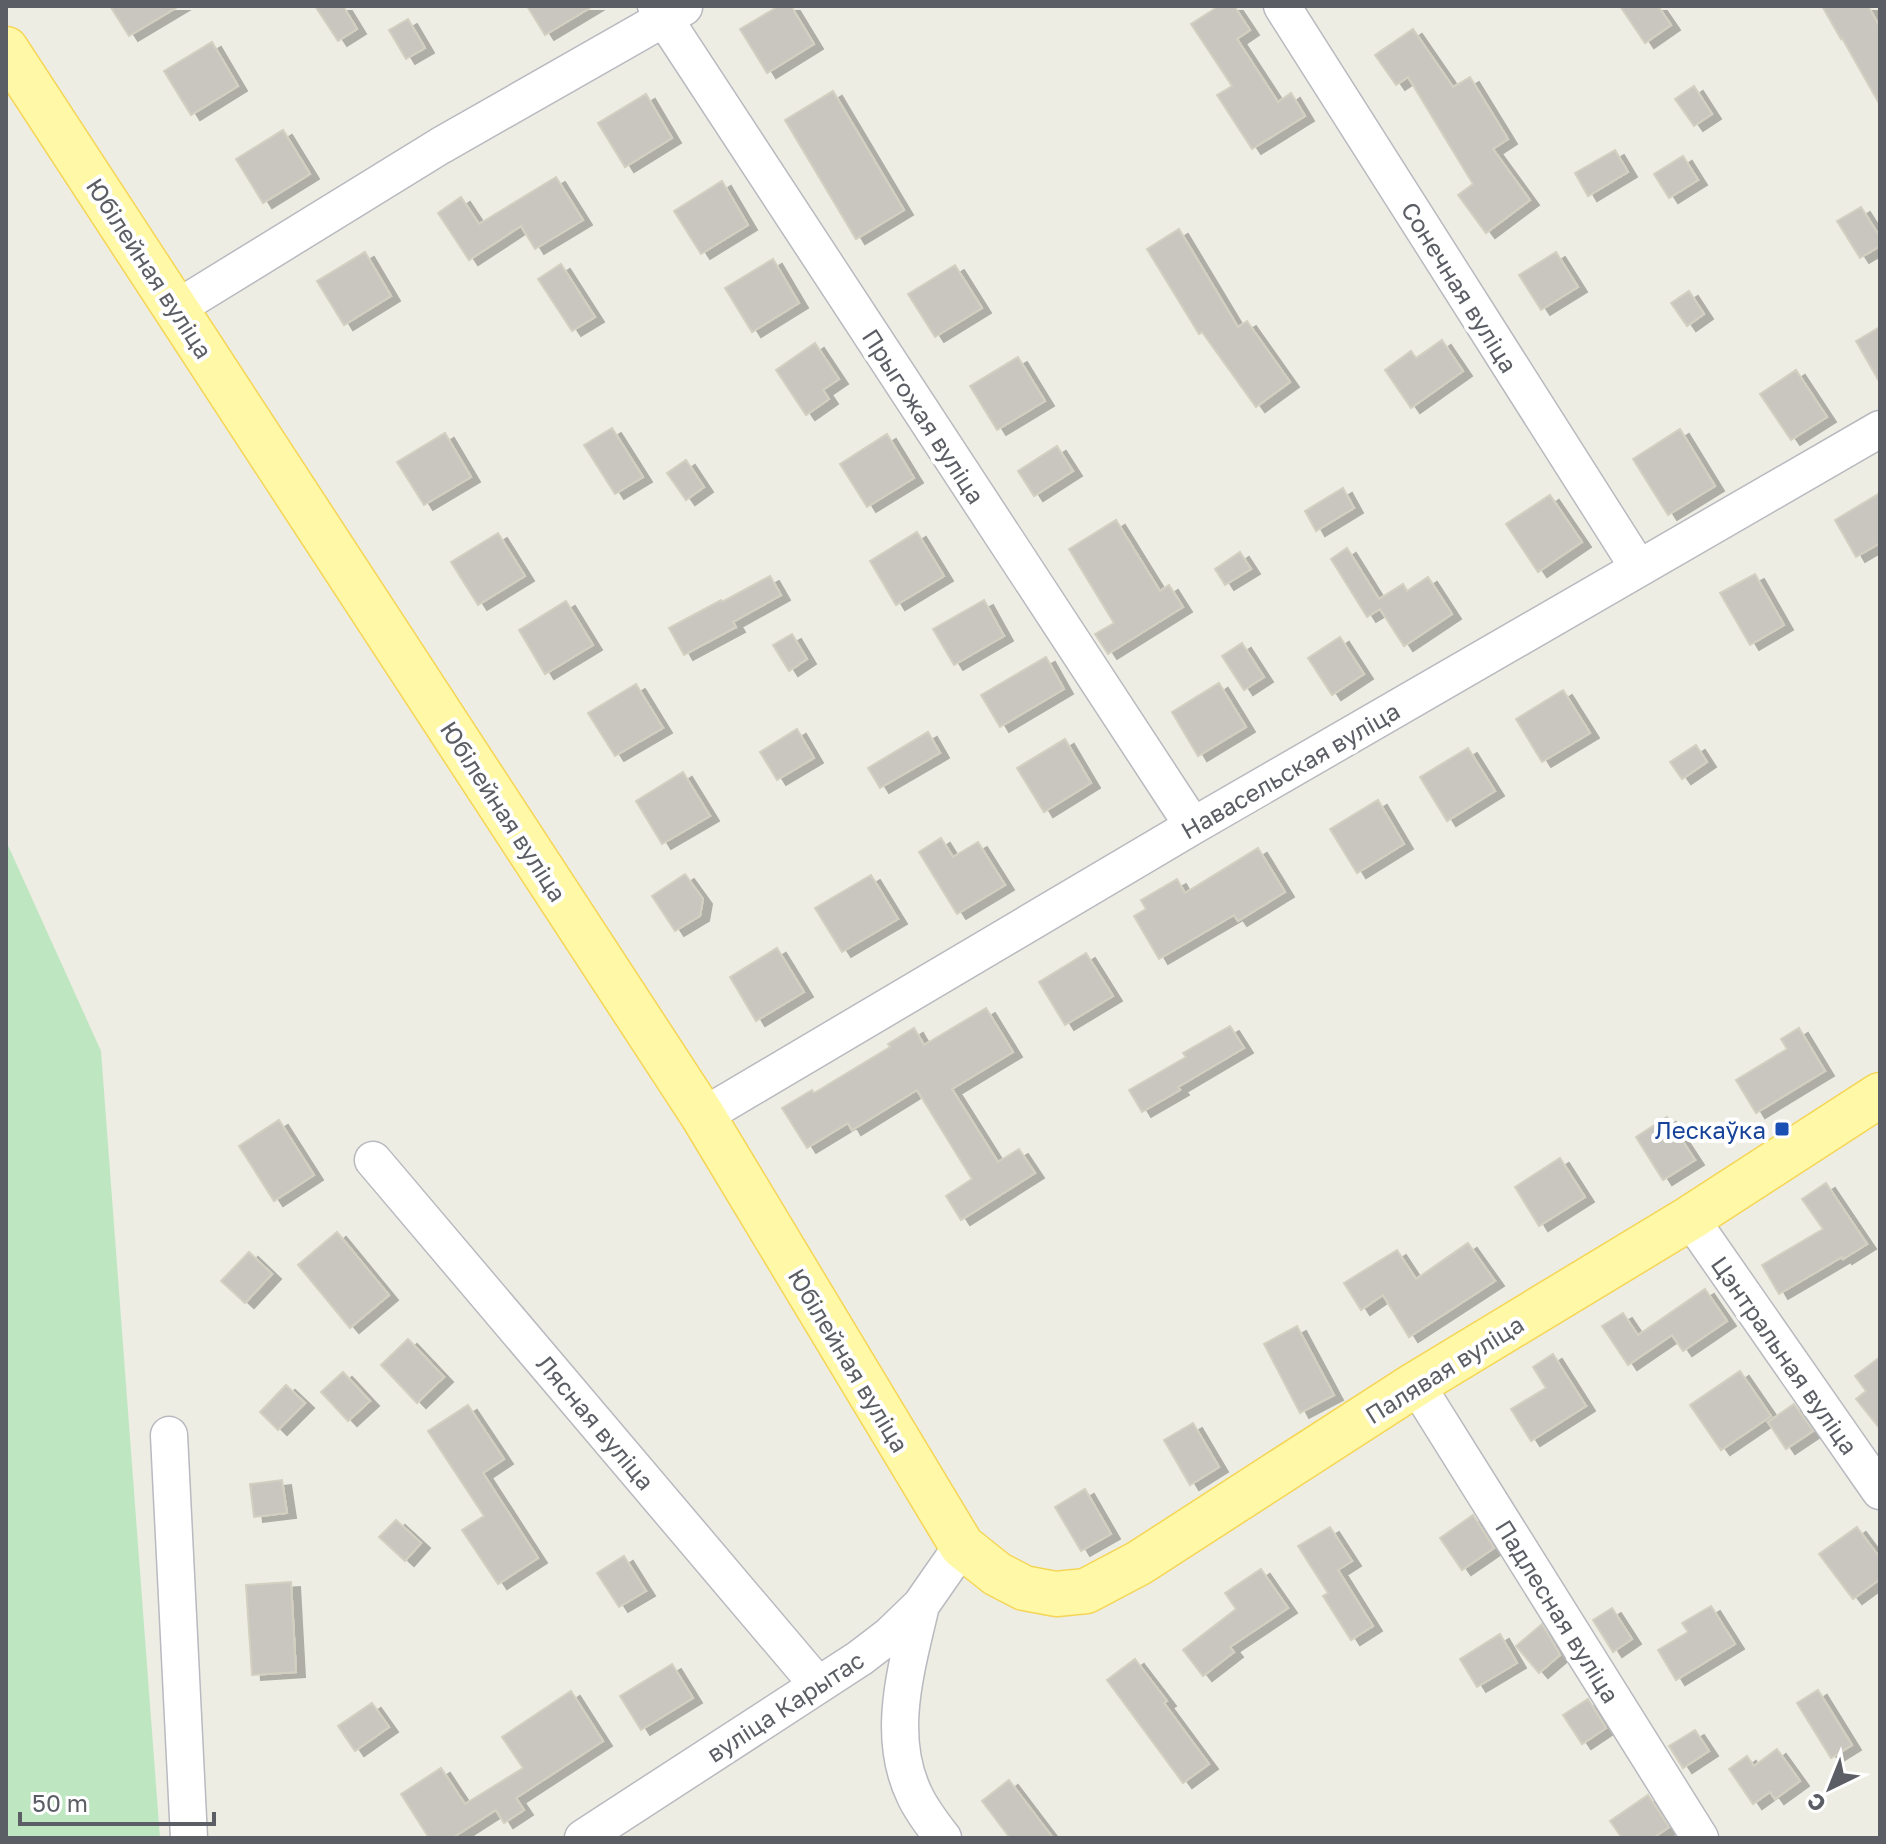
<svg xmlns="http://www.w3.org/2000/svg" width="1886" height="1844" font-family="'Golos Text',sans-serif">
  <defs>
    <filter id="shadow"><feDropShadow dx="9" dy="5" stdDeviation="0" flood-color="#0004"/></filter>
  </defs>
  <rect width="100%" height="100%" fill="#eeede3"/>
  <path fill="#bee7c1" d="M 6,841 L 101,1051 L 160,1838 L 6,1838 Z"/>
  <path fill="#c9c6c0" stroke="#d3cfc1" stroke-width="2" filter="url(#shadow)" d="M 110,6 L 179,6 L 129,36 Z
    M 315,6 L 343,6 L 357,29 L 338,41 Z
    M 527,6 L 593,6 L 545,35 Z
    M 779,6 L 791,6 L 814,44 L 767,73 L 740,29 Z
    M 1219,6 L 1234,6 L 1250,30 L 1237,39 L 1278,102 L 1291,93 L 1305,116 L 1252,149 L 1217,95 L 1232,86 L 1191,24 Z
    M 1620,6 L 1658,6 L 1671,25 L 1645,43 Z
    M 1822,6 L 1868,6 L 1880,27 L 1880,105 L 1842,38 L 1841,39 Z
    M 408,19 L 425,48 L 406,59 L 389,30 Z
    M 1413,29 L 1453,87 L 1470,77 L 1508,139 L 1493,149 L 1530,200 L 1486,233 L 1458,195 L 1473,184 L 1408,77 L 1396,85 L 1375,55 Z
    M 212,42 L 238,86 L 191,115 L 164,71 Z
    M 1694,86 L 1712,114 L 1694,126 L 1675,99 Z
    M 833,91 L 904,210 L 856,239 L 785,120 Z
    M 646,94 L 672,138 L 625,167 L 598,123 Z
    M 283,130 L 310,174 L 263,203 L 236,159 Z
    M 1615,150 L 1628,172 L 1588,196 L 1575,173 Z
    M 1683,156 L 1698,180 L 1669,198 L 1654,174 Z
    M 556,177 L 583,220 L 535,249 L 521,226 L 469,260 L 438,213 L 461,197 L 479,224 Z
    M 722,181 L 748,225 L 701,254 L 674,211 Z
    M 1861,207 L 1880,237 L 1880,246 L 1860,258 L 1837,221 Z
    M 1179,229 L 1238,327 L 1247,321 L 1290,382 L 1256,407 L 1202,332 L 1199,334 L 1147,249 Z
    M 365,252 L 391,296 L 344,325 L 317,281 Z
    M 1556,252 L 1578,287 L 1541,310 L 1519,275 Z
    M 773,259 L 799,303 L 752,332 L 725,288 Z
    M 561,264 L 595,317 L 572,331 L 538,279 Z
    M 955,265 L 982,308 L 935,337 L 908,294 Z
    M 1689,291 L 1704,314 L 1687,326 L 1671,303 Z
    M 1880,327 L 1880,383 L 1856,341 Z
    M 1442,340 L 1463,371 L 1411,408 L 1385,370 L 1411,351 L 1416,358 Z
    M 815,343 L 839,379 L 823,390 L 829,399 L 806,415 L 776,370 Z
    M 1018,357 L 1045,401 L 997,430 L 970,386 Z
    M 1796,370 L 1827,417 L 1791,440 L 1760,394 Z
    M 612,428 L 643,477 L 615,494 L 584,445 Z
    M 1680,429 L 1715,486 L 1668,515 L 1633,459 Z
    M 445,433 L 471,477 L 424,505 L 397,462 Z
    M 887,434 L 914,478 L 867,507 L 840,464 Z
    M 1057,446 L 1073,471 L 1034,496 L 1018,471 Z
    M 686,460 L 704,487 L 686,500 L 667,473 Z
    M 1343,488 L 1354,508 L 1316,531 L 1305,511 Z
    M 1880,493 L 1880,543 L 1856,557 L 1835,520 Z
    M 1550,495 L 1582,542 L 1538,572 L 1506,524 Z
    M 1116,520 L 1160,591 L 1169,585 L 1183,607 L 1108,654 L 1095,634 L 1114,623 L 1069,549 Z
    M 917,532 L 944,576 L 896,605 L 870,561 Z
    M 498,533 L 525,576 L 478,605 L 451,562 Z
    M 1347,548 L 1379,599 L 1403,584 L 1407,591 L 1428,577 L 1452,614 L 1404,646 L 1380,609 L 1367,617 L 1331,559 Z
    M 1240,552 L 1251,569 L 1225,585 L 1215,569 Z
    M 1755,574 L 1784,625 L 1750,645 L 1720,593 Z
    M 770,576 L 781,595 L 733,622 L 736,627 L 684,655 L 669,628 L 721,600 L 722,602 Z
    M 984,600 L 1004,636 L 954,665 L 933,629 Z
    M 566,601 L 593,645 L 545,674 L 519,630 Z
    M 792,634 L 807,659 L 789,671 L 773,645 Z
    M 1340,637 L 1364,674 L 1332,695 L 1308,658 Z
    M 1242,643 L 1264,677 L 1244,690 L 1222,656 Z
    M 1046,657 L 1064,689 L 1000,727 L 981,695 Z
    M 1219,683 L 1246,727 L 1198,756 L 1172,712 Z
    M 636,684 L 663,728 L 615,756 L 588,713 Z
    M 1563,690 L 1590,733 L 1542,762 L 1516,719 Z
    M 797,729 L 814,758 L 777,780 L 760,752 Z
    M 928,732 L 940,753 L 880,788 L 868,768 Z
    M 1065,739 L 1091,783 L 1044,812 L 1017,768 Z
    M 1696,745 L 1707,762 L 1682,779 L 1670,762 Z
    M 1468,748 L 1495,791 L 1447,821 L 1420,777 Z
    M 683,772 L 710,816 L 662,844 L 636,801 Z
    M 1378,800 L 1404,844 L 1357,873 L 1330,829 Z
    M 941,838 L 953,857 L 978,842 L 1005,885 L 957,914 L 919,852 Z
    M 1258,848 L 1285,892 L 1238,921 L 1234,915 L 1159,959 L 1134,916 L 1146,909 L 1141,900 L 1177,879 L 1185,893 Z
    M 685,874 L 703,899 L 700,916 L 675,931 L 652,896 Z
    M 871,875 L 898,919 L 842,952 L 815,908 Z
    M 777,948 L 804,992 L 756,1021 L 730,977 Z
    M 1086,953 L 1113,996 L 1065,1025 L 1039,982 Z
    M 986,1008 L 1013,1052 L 952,1089 L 998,1162 L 1019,1149 L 1035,1173 L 961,1220 L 946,1196 L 972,1179 L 917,1090 L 852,1130 L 848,1123 L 807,1148 L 782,1108 L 812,1090 L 814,1093 L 890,1047 L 888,1044 L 914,1028 L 924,1045 Z
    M 1230,1026 L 1244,1048 L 1178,1087 L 1180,1090 L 1142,1112 L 1129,1090 L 1186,1057 L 1183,1053 Z
    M 1799,1028 L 1825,1071 L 1756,1113 L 1736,1080 L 1787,1049 L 1781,1039 Z
    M 1667,1117 L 1695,1160 L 1663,1180 L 1636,1137 Z
    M 279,1120 L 314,1175 L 274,1201 L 239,1146 Z
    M 1560,1158 L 1585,1197 L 1539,1226 L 1515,1187 Z
    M 1826,1183 L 1867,1244 L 1843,1259 L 1842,1257 L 1779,1294 L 1762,1265 L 1823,1229 L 1802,1199 Z
    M 337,1232 L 389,1295 L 350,1328 L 298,1265 Z
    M 1468,1243 L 1495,1281 L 1409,1337 L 1383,1295 L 1361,1310 L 1344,1283 L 1397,1250 L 1416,1279 Z
    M 249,1252 L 272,1274 L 245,1303 L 221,1281 Z
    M 1705,1289 L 1727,1321 L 1683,1351 L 1672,1335 L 1628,1365 L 1602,1326 L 1623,1313 L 1638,1335 Z
    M 1297,1326 L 1334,1395 L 1300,1413 L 1264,1344 Z
    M 408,1339 L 444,1377 L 417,1403 L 381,1365 Z
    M 1553,1354 L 1586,1406 L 1531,1441 L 1511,1409 L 1546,1388 L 1533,1367 Z
    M 1880,1357 L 1880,1429 L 1856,1399 L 1866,1391 L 1855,1376 Z
    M 1740,1371 L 1771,1416 L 1721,1450 L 1690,1405 Z
    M 343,1372 L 370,1401 L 348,1421 L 321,1392 Z
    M 286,1385 L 305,1403 L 278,1430 L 260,1412 Z
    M 1794,1404 L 1813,1431 L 1786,1449 L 1768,1422 Z
    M 468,1405 L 504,1459 L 483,1473 L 538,1558 L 498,1584 L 462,1530 L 484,1516 L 428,1431 Z
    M 1193,1423 L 1219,1467 L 1190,1485 L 1164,1440 Z
    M 282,1480 L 287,1513 L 254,1517 L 250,1484 Z
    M 1085,1489 L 1111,1534 L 1081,1551 L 1055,1507 Z
    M 1473,1515 L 1494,1548 L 1462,1570 L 1440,1538 Z
    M 396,1520 L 421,1543 L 405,1561 L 379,1537 Z
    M 1330,1527 L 1352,1561 L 1338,1570 L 1373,1626 L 1351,1640 L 1323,1596 L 1328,1593 L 1298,1546 Z
    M 1857,1527 L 1880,1558 L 1880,1579 L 1853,1599 L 1819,1554 Z
    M 624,1556 L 646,1591 L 619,1607 L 597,1573 Z
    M 1261,1569 L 1288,1608 L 1230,1647 L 1234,1652 L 1203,1676 L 1183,1650 L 1236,1609 L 1225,1593 Z
    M 291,1582 L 296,1672 L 252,1675 L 246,1585 Z
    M 1711,1606 L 1735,1644 L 1676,1680 L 1658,1650 L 1688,1632 L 1682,1623 Z
    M 1612,1608 L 1632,1639 L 1613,1652 L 1593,1620 Z
    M 1542,1624 L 1560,1655 L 1539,1673 L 1516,1646 Z
    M 1500,1634 L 1517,1663 L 1477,1687 L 1460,1659 Z
    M 1135,1659 L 1167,1701 L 1164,1703 L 1209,1764 L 1183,1783 L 1107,1680 Z
    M 672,1664 L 693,1698 L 641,1730 L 620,1696 Z
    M 1818,1690 L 1852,1745 L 1831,1758 L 1797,1703 Z
    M 571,1691 L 603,1741 L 516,1798 L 524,1810 L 504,1823 L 496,1810 L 452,1838 L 429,1838 L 401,1794 L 441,1768 L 465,1804 L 523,1768 L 502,1737 Z
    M 1588,1699 L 1606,1728 L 1582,1744 L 1563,1715 Z
    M 372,1703 L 389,1727 L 355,1751 L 338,1726 Z
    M 1695,1730 L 1709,1751 L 1683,1768 L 1669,1746 Z
    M 1777,1749 L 1800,1781 L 1775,1799 L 1770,1792 L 1753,1804 L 1729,1769 L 1747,1756 L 1754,1766 Z
    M 1009,1780 L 1053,1838 L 1010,1838 L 982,1801 Z
    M 1648,1795 L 1669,1827 L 1653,1838 L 1622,1838 L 1610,1821 Z"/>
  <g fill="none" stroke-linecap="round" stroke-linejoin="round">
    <g stroke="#b8bac0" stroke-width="39">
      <path id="minor" d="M 656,6 L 1193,826
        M 1282,6 L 1638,567
        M 177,308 L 440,146 L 684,7
        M 703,1116 L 1193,826 L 1880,429
        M 373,1160 L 818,1685
        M 1690,1218 L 1880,1491
        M 1416,1384 L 1700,1838
        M 169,1435 L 189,1838
        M 921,1605 C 907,1667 885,1735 915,1796 C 922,1811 933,1825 943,1838
        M 583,1838 L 860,1658 L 890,1635 L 921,1605 L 962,1546"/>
    </g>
    <g stroke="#f5d555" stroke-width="47">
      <path id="major" d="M 6,49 L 703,1116 L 962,1546 L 997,1574 L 1024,1588 L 1056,1594 L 1086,1591 L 1139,1563 L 1416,1384 L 1690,1218 L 1880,1095"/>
    </g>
    <use href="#minor" stroke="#fff" stroke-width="36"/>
    <use href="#major" stroke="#fff8a7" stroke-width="44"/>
  </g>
  <rect fill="#1a4fb4" stroke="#fff" stroke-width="3" x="1774" y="1121" width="16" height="16" rx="4"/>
  <g text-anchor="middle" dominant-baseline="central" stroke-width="8" stroke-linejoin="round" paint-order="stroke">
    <g font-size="24" fill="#5b5e64" stroke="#fff">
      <text transform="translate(150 268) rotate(57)">Юбілейная вуліца</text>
      <text transform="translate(1460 287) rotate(58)">Сонечная вуліца</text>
      <text transform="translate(924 416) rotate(57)">Прыгожая вуліца</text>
      <text transform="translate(1290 770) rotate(-30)">Навасельская вуліца</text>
      <text transform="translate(504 811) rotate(57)">Юбілейная вуліца</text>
      <text transform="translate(1785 1355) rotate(55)">Цэнтральная вуліца</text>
      <text transform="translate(849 1360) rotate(59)">Юбілейная вуліца</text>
      <text transform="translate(1444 1369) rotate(-32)">Палявая вуліца</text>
      <text transform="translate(596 1422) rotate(50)">Лясная вуліца</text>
      <text transform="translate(1558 1611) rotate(58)">Падлесная вуліца</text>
      <text transform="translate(785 1706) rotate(-33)">вуліца Карытас</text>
    </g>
    <g font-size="24" fill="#164399" stroke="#fff" text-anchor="end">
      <text x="1766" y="1129">Лескаўка</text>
    </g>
  </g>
  <rect width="1886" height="1844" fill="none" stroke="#5b5e64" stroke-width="16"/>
  <g transform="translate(1830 1788) rotate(223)" stroke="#ffffff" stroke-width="6" paint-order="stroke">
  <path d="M0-6L14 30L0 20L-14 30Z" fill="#5b5e64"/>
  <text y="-12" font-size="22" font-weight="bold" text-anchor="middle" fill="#5b5e64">С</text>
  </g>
  <path d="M20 1812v12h194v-12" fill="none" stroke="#5b5e64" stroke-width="4"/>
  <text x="32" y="1812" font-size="24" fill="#5b5e64" stroke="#ffffff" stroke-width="6" paint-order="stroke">50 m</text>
</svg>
